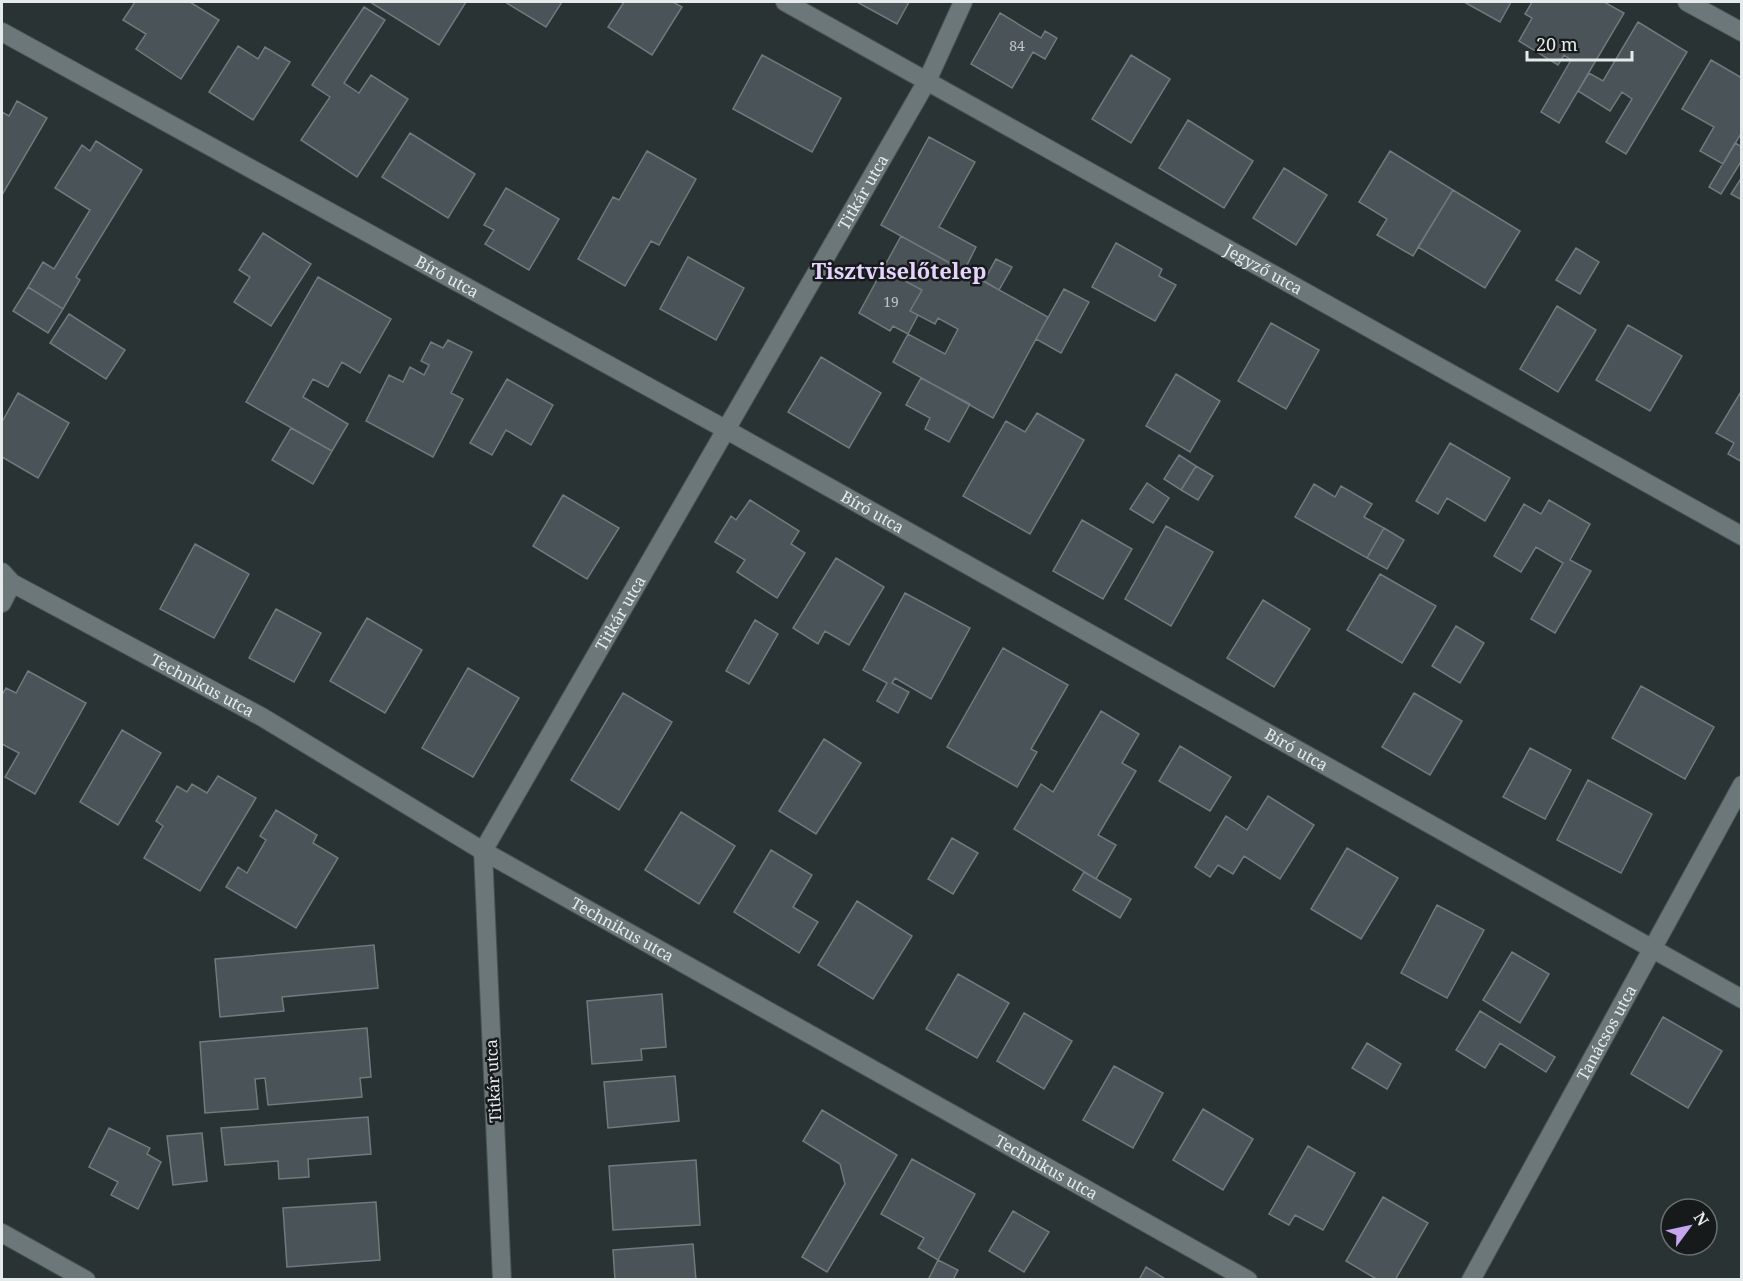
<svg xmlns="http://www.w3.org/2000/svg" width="1743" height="1281" font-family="'Noto Serif',serif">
  <rect width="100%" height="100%" fill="#293334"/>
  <path fill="#4a5357" stroke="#70797e" stroke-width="1.5" d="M 135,2 L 190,2 L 219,20 L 181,79 L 136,49 L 146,34 L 123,20 Z
    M 370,2 L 466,2 L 439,45 Z
    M 505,2 L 562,2 L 546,27 Z
    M 624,2 L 673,2 L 682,7 L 652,55 L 608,27 Z
    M 857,2 L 909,2 L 897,24 Z
    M 1464,2 L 1511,2 L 1500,22 Z
    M 1532,2 L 1604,2 L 1624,13 L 1559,123 L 1541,112 L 1571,60 L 1564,55 L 1558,65 L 1519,41 L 1532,18 L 1525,14 Z
    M 364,7 L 385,20 L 344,83 L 359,93 L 371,75 L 408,99 L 357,177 L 301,140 L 330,97 L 312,85 Z
    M 1000,13 L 1041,38 L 1045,31 L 1057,38 L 1045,59 L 1033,52 L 1012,88 L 971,64 Z
    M 1638,22 L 1687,52 L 1626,154 L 1606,142 L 1632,99 L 1622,92 L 1610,111 L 1578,91 L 1589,73 L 1603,81 Z
    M 238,46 L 258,59 L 265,47 L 290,62 L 253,120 L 209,92 Z
    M 762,55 L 841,98 L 812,152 L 733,109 Z
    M 1131,55 L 1170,79 L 1131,143 L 1092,119 Z
    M 1711,60 L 1742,78 L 1742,132 L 1723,164 L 1700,151 L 1714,127 L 1682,109 Z
    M 17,101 L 47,118 L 2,195 L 2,112 L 9,116 Z
    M 1188,120 L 1253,161 L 1224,208 L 1159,168 Z
    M 410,133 L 475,174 L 448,218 L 382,177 Z
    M 929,137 L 975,162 L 939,227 L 976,247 L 964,271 L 881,225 Z
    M 96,141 L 142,170 L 76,277 L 80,280 L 63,309 L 28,287 L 43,262 L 54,269 L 90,210 L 55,188 L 82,145 L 90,151 Z
    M 1735,143 L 1742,147 L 1742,160 L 1721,194 L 1709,187 Z
    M 647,151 L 696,179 L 659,245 L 651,241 L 625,286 L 578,259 L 613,197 L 619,200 Z
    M 1390,151 L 1453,190 L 1413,256 L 1377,235 L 1387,219 L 1359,202 Z
    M 1284,168 L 1327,195 L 1296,245 L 1253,218 Z
    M 1742,177 L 1742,200 L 1731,194 Z
    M 506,188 L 559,219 L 529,270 L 485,244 L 494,230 L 484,225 Z
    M 1453,190 L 1520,231 L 1485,288 L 1418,247 Z
    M 263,233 L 311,264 L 271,326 L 234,302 L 250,277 L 239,270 Z
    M 901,236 L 1048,317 L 993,418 L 893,362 L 908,334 L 945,354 L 958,329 L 938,318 L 935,324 L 910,311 L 922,290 L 883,269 Z
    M 1116,243 L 1162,269 L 1159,276 L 1176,285 L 1155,321 L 1092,287 Z
    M 1576,248 L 1599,262 L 1580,294 L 1556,280 Z
    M 688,257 L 744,288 L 716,340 L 660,309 Z
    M 996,259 L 1012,267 L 999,290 L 984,281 Z
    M 883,269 L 922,290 L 910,311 L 918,315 L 908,334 L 893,326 L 890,331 L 859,313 Z
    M 318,277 L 391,319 L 360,373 L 342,362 L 328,387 L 313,379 L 303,397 L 348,424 L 332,451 L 246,402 Z
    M 28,287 L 63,309 L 48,333 L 13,311 Z
    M 1064,289 L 1089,302 L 1061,353 L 1036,339 Z
    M 1557,306 L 1596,330 L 1558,392 L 1520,369 Z
    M 69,314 L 125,350 L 106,379 L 50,343 Z
    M 1271,323 L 1319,350 L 1286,409 L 1238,381 Z
    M 1628,325 L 1682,356 L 1650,411 L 1596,380 Z
    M 448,340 L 472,352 L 451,393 L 463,399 L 433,457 L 366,421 L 389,375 L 403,382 L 410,367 L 424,375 L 429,365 L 421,361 L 431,342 L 443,348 Z
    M 821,357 L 881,393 L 849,448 L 788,412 Z
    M 1176,374 L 1220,401 L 1190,452 L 1146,426 Z
    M 921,378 L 970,404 L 949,442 L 925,429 L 930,418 L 906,405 Z
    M 507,379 L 553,405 L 531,445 L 506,430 L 492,455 L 470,443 Z
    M 1742,390 L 1742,462 L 1728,454 L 1734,443 L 1716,433 Z
    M 18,393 L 69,423 L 38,478 L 2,457 L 2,422 Z
    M 1037,413 L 1084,440 L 1030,534 L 963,496 L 1006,421 L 1025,432 Z
    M 291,428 L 332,451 L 313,484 L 272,460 Z
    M 1450,443 L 1510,478 L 1485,521 L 1447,498 L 1438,514 L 1416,501 Z
    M 1179,455 L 1196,466 L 1181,490 L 1164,479 Z
    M 1196,466 L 1213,476 L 1198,500 L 1181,490 Z
    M 1147,483 L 1169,498 L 1153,523 L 1130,509 Z
    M 1314,484 L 1335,497 L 1341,486 L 1372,504 L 1364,517 L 1384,528 L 1367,558 L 1295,517 Z
    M 563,495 L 619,528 L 587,579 L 533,546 Z
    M 750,500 L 799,531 L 791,544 L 805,553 L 777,598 L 737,572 L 745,560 L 715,542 L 731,516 L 736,520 Z
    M 1549,500 L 1590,524 L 1570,560 L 1591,571 L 1555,633 L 1531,619 L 1563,563 L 1536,547 L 1521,572 L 1494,556 L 1524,504 L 1541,514 Z
    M 1082,520 L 1132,549 L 1103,599 L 1053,571 Z
    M 1166,526 L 1213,552 L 1171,626 L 1125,599 Z
    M 1384,528 L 1404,540 L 1387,569 L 1367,558 Z
    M 195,544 L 249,574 L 214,638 L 160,609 Z
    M 836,558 L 884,587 L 849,645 L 825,631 L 818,644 L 793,628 Z
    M 1380,574 L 1436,606 L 1402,663 L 1347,630 Z
    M 905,593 L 970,628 L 931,699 L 895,678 L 892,683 L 909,692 L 898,713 L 877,701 L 887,683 L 863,670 Z
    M 1263,600 L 1310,629 L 1274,687 L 1227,658 Z
    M 276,609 L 321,633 L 294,682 L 249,658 Z
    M 367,618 L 422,650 L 385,713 L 330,681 Z
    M 755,620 L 778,634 L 749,684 L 726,671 Z
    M 1456,626 L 1484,643 L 1460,683 L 1432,666 Z
    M 1003,648 L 1068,685 L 1031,749 L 1037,752 L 1017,787 L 947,747 Z
    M 468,668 L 519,698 L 473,777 L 422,748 Z
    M 28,671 L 86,703 L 35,794 L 5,777 L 19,753 L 2,744 L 2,695 L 6,688 L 16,693 Z
    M 1641,686 L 1714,727 L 1685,779 L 1612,738 Z
    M 623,693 L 672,722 L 619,810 L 571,780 Z
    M 1414,693 L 1462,721 L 1430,775 L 1382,747 Z
    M 1101,711 L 1139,734 L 1122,763 L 1136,771 L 1098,835 L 1116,845 L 1096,879 L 1014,829 L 1041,784 L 1053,792 Z
    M 122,730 L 161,753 L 118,825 L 80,802 Z
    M 824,739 L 861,763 L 816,834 L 779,811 Z
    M 1180,746 L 1231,777 L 1210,811 L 1159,781 Z
    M 1530,748 L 1571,770 L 1545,819 L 1503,797 Z
    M 218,776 L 256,798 L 200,891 L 144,858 L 163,826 L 156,821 L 177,786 L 187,792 L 192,784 L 207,793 Z
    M 1588,780 L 1652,814 L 1621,873 L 1557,840 Z
    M 1268,796 L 1314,825 L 1280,879 L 1244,856 L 1233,874 L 1218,865 L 1210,877 L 1195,867 L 1226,816 L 1247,830 Z
    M 276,810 L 317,835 L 313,843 L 338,858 L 296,928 L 226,887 L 238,867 L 247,873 L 266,840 L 260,836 Z
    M 681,812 L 735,846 L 699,904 L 645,870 Z
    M 952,838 L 978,853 L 953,894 L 928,879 Z
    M 1347,848 L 1398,878 L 1361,939 L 1311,909 Z
    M 771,850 L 812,875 L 793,907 L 818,922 L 799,953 L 734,912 Z
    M 1084,872 L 1131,899 L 1120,918 L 1073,890 Z
    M 857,901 L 912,936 L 873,999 L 818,965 Z
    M 1437,905 L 1484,930 L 1447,998 L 1401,973 Z
    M 374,945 L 378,988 L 282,997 L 284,1011 L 220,1017 L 215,959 Z
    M 1512,952 L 1549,974 L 1520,1023 L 1483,1000 Z
    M 958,974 L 1009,1003 L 977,1058 L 926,1029 Z
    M 662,994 L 666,1047 L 641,1049 L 642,1060 L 592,1064 L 587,1001 Z
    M 1480,1011 L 1555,1057 L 1546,1072 L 1500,1043 L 1485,1068 L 1456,1050 Z
    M 1024,1013 L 1072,1041 L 1044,1089 L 997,1061 Z
    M 1663,1017 L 1722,1051 L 1688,1108 L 1631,1074 Z
    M 367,1028 L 371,1077 L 360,1078 L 362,1097 L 268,1105 L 265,1078 L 255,1079 L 258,1109 L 205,1113 L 200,1042 Z
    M 1367,1043 L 1401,1064 L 1387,1089 L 1352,1068 Z
    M 1114,1066 L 1163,1093 L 1133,1148 L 1083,1120 Z
    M 675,1076 L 679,1121 L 608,1128 L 604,1082 Z
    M 1203,1109 L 1253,1139 L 1223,1190 L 1173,1160 Z
    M 822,1110 L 897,1155 L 827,1272 L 802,1257 L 845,1184 L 840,1164 L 803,1141 Z
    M 368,1117 L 371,1154 L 308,1159 L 309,1177 L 279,1179 L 278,1161 L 225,1165 L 221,1128 Z
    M 109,1128 L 150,1148 L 147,1154 L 161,1162 L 138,1209 L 111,1195 L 118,1182 L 89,1167 Z
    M 202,1133 L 207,1181 L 173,1185 L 167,1136 Z
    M 1308,1146 L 1355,1173 L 1323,1230 L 1295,1215 L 1289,1225 L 1269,1214 Z
    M 912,1159 L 975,1194 L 938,1260 L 918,1248 L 924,1238 L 881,1214 Z
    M 696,1160 L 700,1225 L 613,1230 L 609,1166 Z
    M 1383,1197 L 1428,1223 L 1395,1280 L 1378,1280 L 1346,1261 Z
    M 376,1202 L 380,1260 L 287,1267 L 283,1208 Z
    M 1013,1211 L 1049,1232 L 1024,1272 L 989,1251 Z
    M 693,1244 L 696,1280 L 615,1280 L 613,1250 Z
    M 938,1260 L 958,1270 L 953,1280 L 928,1280 Z
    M 1146,1267 L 1167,1280 L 1139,1280 Z"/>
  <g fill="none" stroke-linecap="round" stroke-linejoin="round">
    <g stroke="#495152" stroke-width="20">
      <g id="street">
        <path id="s1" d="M 785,2 L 1742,536"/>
        <path d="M 1687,2 L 1742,32"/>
        <path id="s2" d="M 2,32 L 725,429 L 1742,999"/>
        <path id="s3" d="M 2,572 L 12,583 L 262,717 L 483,851 L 1248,1280"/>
        <path d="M 2,603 L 12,583"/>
        <path d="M 2,1233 L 86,1280"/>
        <path id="s4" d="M 502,1280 L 483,851 L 927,81 L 963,2"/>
        <path id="s5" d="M 1471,1280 L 1742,785"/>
      </g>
    </g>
    <use href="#street" stroke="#6c7779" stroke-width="18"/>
  </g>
  <g text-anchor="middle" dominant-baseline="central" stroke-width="5" stroke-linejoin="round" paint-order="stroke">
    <g font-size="14" fill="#bec5c6">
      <text x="1017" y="45">84</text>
      <text x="891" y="301">19</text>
    </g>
    <g font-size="16" fill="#e5ebeb" stroke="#161a1a">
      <text stroke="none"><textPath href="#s4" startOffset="1190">Titkár utca</textPath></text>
      <text stroke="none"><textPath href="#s1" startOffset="548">Jegyző utca</textPath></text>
      <text stroke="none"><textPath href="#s2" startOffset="508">Bíró utca</textPath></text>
      <text stroke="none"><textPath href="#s2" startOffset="994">Bíró utca</textPath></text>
      <text stroke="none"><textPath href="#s4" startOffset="704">Titkár utca</textPath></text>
      <text stroke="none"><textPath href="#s3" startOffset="231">Technikus utca</textPath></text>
      <text stroke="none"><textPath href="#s2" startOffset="1480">Bíró utca</textPath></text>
      <text stroke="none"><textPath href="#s3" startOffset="717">Technikus utca</textPath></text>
      <text stroke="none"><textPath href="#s5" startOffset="282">Tanácsos utca</textPath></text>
      <text transform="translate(493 1081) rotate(-93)">Titkár utca</text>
      <text stroke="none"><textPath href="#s3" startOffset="1203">Technikus utca</textPath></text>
    </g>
    <g font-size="22" font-weight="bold" fill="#e6d4fe" stroke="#161a1a">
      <text x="899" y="270">Tisztviselőtelep</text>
    </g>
  </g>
  <rect width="1743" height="1281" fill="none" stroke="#e5ebeb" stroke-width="6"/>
  <g transform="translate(1689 1227) rotate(57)"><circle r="28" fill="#161a1a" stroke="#696e6e" stroke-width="1.5"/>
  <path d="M0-4.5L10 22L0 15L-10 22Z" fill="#c7a6ef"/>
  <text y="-9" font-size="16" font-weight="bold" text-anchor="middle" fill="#e5ebeb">N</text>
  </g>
  <path d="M1527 51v9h105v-9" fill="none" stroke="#e5ebeb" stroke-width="3"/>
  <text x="1536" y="51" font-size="18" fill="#e5ebeb" stroke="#161a1a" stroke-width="4.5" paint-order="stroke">20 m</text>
</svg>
